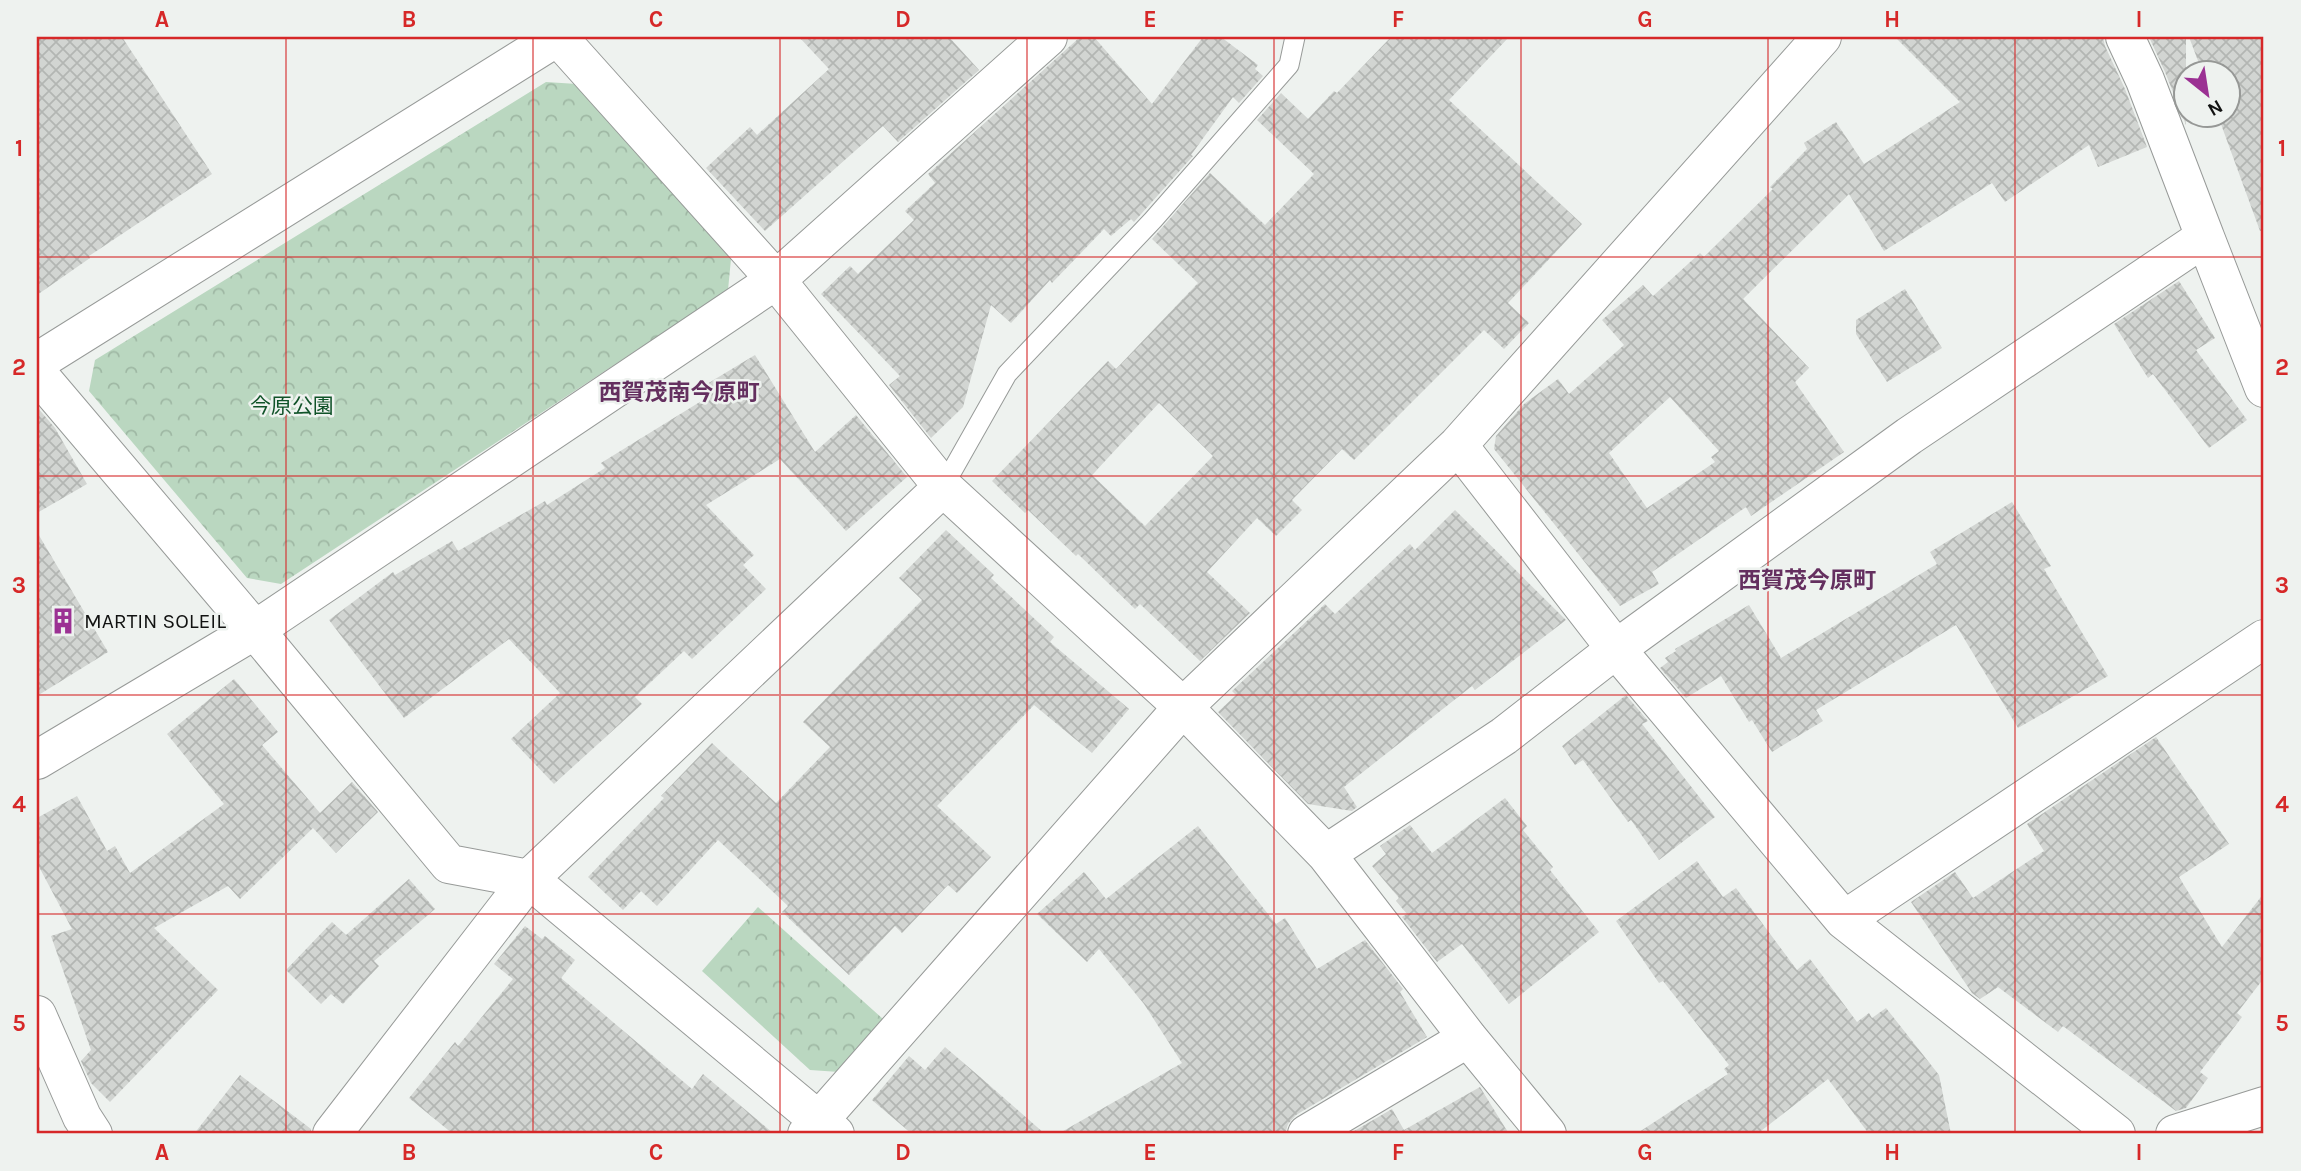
<svg xmlns="http://www.w3.org/2000/svg" width="2301" height="1171" font-family="Karla,'Noto Sans JP',sans-serif">
  <defs>
    <pattern id="forest-crowns" width="20" height="18" patternUnits="userSpaceOnUse" patternTransform="scale(1.75)"><rect width="20" height="18" fill="#bad7c0"/><path d="M2 6a3 3 0 1 1 6 0M12 15a3 3 0 1 1 6 0" fill="none" stroke="#9fb8a4"/></pattern>
    <pattern id="building-cross-hatch" width="8" height="8" patternUnits="userSpaceOnUse" patternTransform="scale(1.75)"><rect width="8" height="8" fill="#d2d5d2"/><path d="M0 0l8 8M0 8l8-8" fill="none" stroke="#b3b6b3"/></pattern>
  </defs>
  <rect width="100%" height="100%" fill="#eef2ef"/>
  <path fill="url(#forest-crowns)" d="M 546,82 L 577,84 L 731,259 L 728,290 L 281,584 L 247,578 L 89,391 L 95,360 Z
    M 758,907 L 883,1019 L 839,1072 L 810,1070 L 702,971 Z"/>
  <path fill="url(#building-cross-hatch)" fill-rule="evenodd" d="M 37,37 L 122,37 L 212,174 L 89,256 L 90,258 L 37,295 Z
    M 799,37 L 949,37 L 979,70 L 898,142 L 883,126 L 765,231 L 706,168 L 750,127 L 757,135 L 829,69 Z
    M 1080,37 L 1094,37 L 1152,104 L 1203,37 L 1221,37 L 1258,65 L 1255,69 L 1263,76 L 1239,103 L 1233,97 L 1191,155 L 1193,156 L 1134,222 L 1131,219 L 1111,236 L 1104,229 L 1052,283 L 1050,280 L 1011,323 L 991,305 L 963,407 L 931,438 L 889,385 L 900,376 L 821,294 L 850,266 L 858,274 L 914,220 L 905,211 L 935,183 L 928,174 Z
    M 1391,37 L 1509,37 L 1449,100 L 1582,224 L 1508,303 L 1529,323 L 1504,349 L 1484,330 L 1354,460 L 1342,449 L 1292,500 L 1302,510 L 1276,536 L 1257,518 L 1207,572 L 1250,613 L 1200,661 L 1140,604 L 1135,609 L 1078,554 L 1076,556 L 1028,510 L 1025,513 L 992,481 L 1108,361 L 1116,369 L 1198,283 L 1152,239 L 1210,173 L 1265,225 L 1314,174 L 1257,120 L 1281,93 L 1308,119 L 1334,91 L 1337,93 ZM 1159,403 L 1213,456 L 1145,526 L 1092,475 Z
    M 1895,37 L 2103,37 L 2105,46 L 2125,89 L 2147,147 L 2098,167 L 2089,145 L 2005,202 L 1992,183 L 1884,251 L 1849,194 L 1743,299 L 1809,368 L 1795,382 L 1844,452 L 1751,516 L 1746,507 L 1652,572 L 1659,584 L 1620,606 L 1494,449 L 1496,436 L 1524,404 L 1558,379 L 1569,394 L 1624,345 L 1602,320 L 1643,285 L 1653,296 L 1700,253 L 1704,257 L 1773,189 L 1770,187 L 1807,149 L 1804,143 L 1836,122 L 1864,164 L 1960,102 ZM 1670,397 L 1719,451 L 1711,457 L 1715,462 L 1647,508 L 1609,453 Z
    M 2149,37 L 2186,37 L 2186,125 L 2165,72 Z
    M 2189,37 L 2264,37 L 2264,230 L 2260,231 L 2218,116 L 2228,116 L 2228,74 L 2203,74 Z
    M 2179,281 L 2215,338 L 2196,350 L 2247,420 L 2209,448 L 2153,374 L 2148,378 L 2114,324 Z
    M 1905,289 L 1942,348 L 1887,382 L 1856,334 L 1856,320 Z
    M 755,355 L 815,452 L 856,415 L 907,477 L 846,531 L 780,459 L 706,505 L 754,555 L 743,565 L 766,589 L 692,659 L 684,651 L 635,697 L 642,704 L 554,784 L 511,739 L 560,693 L 509,639 L 404,718 L 329,620 L 393,572 L 395,575 L 452,541 L 458,551 L 545,501 L 547,505 L 605,468 L 601,463 L 703,400 L 697,390 Z
    M 37,407 L 55,428 L 87,484 L 37,513 Z
    M 2012,502 L 2051,566 L 2044,569 L 2108,676 L 2018,728 L 1956,625 L 1816,710 L 1823,721 L 1772,752 L 1752,720 L 1749,722 L 1721,676 L 1686,698 L 1660,668 L 1668,662 L 1665,658 L 1676,651 L 1675,649 L 1749,605 L 1781,658 L 1937,564 L 1930,552 Z
    M 1455,510 L 1566,620 L 1475,690 L 1472,686 L 1344,787 L 1357,807 L 1352,811 L 1308,804 L 1218,712 L 1236,695 L 1232,691 L 1325,604 L 1335,614 L 1410,544 L 1415,550 Z
    M 946,530 L 994,575 L 991,578 L 1054,637 L 1050,642 L 1129,709 L 1092,753 L 1034,705 L 937,806 L 991,857 L 957,893 L 948,885 L 902,933 L 895,926 L 849,975 L 782,912 L 788,906 L 718,840 L 657,906 L 641,891 L 623,910 L 588,877 L 664,798 L 661,796 L 712,743 L 776,803 L 830,747 L 803,722 L 922,600 L 899,578 Z
    M 37,532 L 108,652 L 37,696 Z
    M 234,679 L 278,732 L 262,745 L 320,813 L 352,782 L 378,812 L 336,853 L 313,828 L 240,899 L 228,886 L 154,928 L 218,990 L 110,1102 L 91,1083 L 81,1061 L 91,1050 L 51,936 L 72,929 L 37,863 L 37,818 L 77,796 L 107,851 L 115,846 L 130,873 L 224,804 L 167,734 Z
    M 1626,695 L 1648,721 L 1642,724 L 1715,817 L 1659,860 L 1631,820 L 1628,822 L 1583,760 L 1575,765 L 1562,746 Z
    M 2156,737 L 2229,844 L 2179,877 L 2222,947 L 2264,893 L 2264,978 L 2237,1013 L 2242,1017 L 2200,1072 L 2208,1078 L 2186,1108 L 2176,1111 L 2063,1026 L 2058,1032 L 1998,987 L 1980,999 L 1972,993 L 1911,902 L 1955,872 L 1973,898 L 2044,851 L 2027,824 Z
    M 1505,798 L 1527,826 L 1523,830 L 1553,867 L 1550,870 L 1599,932 L 1509,1004 L 1462,944 L 1437,962 L 1402,917 L 1407,914 L 1396,901 L 1399,898 L 1372,866 L 1386,854 L 1380,846 L 1410,825 L 1432,853 Z
    M 1198,826 L 1276,924 L 1285,918 L 1317,969 L 1365,940 L 1403,989 L 1400,992 L 1427,1037 L 1296,1115 L 1288,1124 L 1285,1134 L 1058,1134 L 1182,1063 L 1144,1004 L 1099,949 L 1087,962 L 1037,914 L 1084,872 L 1106,899 Z
    M 1697,861 L 1723,897 L 1736,888 L 1797,970 L 1810,959 L 1857,1022 L 1869,1013 L 1872,1018 L 1886,1008 L 1939,1075 L 1951,1134 L 1869,1134 L 1828,1079 L 1757,1134 L 1636,1134 L 1728,1074 L 1724,1069 L 1729,1065 L 1663,981 L 1659,983 L 1616,921 Z
    M 409,879 L 435,909 L 374,961 L 379,966 L 343,1004 L 331,994 L 321,1004 L 286,970 L 332,922 L 346,935 Z
    M 525,926 L 542,939 L 545,936 L 575,960 L 561,978 L 692,1089 L 703,1074 L 774,1134 L 453,1134 L 409,1098 L 455,1042 L 458,1046 L 513,979 L 494,964 Z
    M 945,1047 L 980,1077 L 1045,1134 L 912,1134 L 872,1100 L 909,1056 L 925,1070 Z
    M 240,1075 L 311,1129 L 311,1134 L 194,1134 Z
    M 1480,1087 L 1509,1134 L 1349,1134 L 1392,1109 L 1404,1130 Z"/>
  <g fill="none" stroke-linecap="round" stroke-linejoin="round">
    <g stroke="#979a98" stroke-width="21">
      <path id="service" d="M 943,487 L 1007,374 L 1153,220 L 1289,65 L 1295,37"/>
    </g>
    <g stroke="#979a98" stroke-width="40">
      <path id="minor" d="M 558,37 L 776,280 L 943,487 L 1183,707 L 1326,854 L 1468,1038 L 1547,1134
        M 2205,237 L 2264,388
        M 37,362 L 557,37
        M 37,373 L 255,630 L 449,864 L 529,879 L 835,1134
        M 1458,445 L 1616,649 L 1909,436 L 2205,237 L 2145,80 L 2125,37
        M 37,760 L 255,630 L 776,280 L 1048,37
        M 1326,854 L 1504,736 L 1616,649 L 1844,920 L 2116,1134
        M 1844,920 L 2264,639
        M 37,1015 L 82,1117 L 93,1134
        M 332,1134 L 529,879 L 943,487
        M 807,1134 L 1183,707 L 1458,445 L 1822,37
        M 1307,1134 L 1468,1038
        M 2175,1134 L 2264,1106"/>
    </g>
    <use href="#service" stroke="#fff" stroke-width="19"/>
    <use href="#minor" stroke="#fff" stroke-width="38"/>
  </g>
  <path fill="none" stroke="#d62828" stroke-width="2" stroke-opacity="0.55" d="M 286,37 L 286,1134M 533,37 L 533,1134M 780,37 L 780,1134M 1027,37 L 1027,1134M 1274,37 L 1274,1134M 1521,37 L 1521,1134M 1768,37 L 1768,1134M 2015,37 L 2015,1134M 37,257 L 2264,257M 37,476 L 2264,476M 37,695 L 2264,695M 37,914 L 2264,914"/>
  <defs>
    <g id="building-bare" transform="scale(2.1)"><path d="M-4-6H4V6H1V3H-1V6H-4ZM-2.5-4.3h1.7v1.8h-1.7ZM.8-4.3h1.7v1.8H.8ZM-2.5-1h1.7V.8h-1.7ZM.8-1h1.7V.8H.8Z" fill="#9b3193" stroke="#eef2ef" stroke-width="2.5" paint-order="stroke"/></g>
  </defs>
  <g fill-rule="evenodd">
    <use href="#building-bare" x="63" y="621"/>
  </g>
  <g text-anchor="middle" dominant-baseline="central" stroke-width="5" stroke-linejoin="round" paint-order="stroke">
    <g font-size="21" fill="#105329" stroke="#eef2ef">
      <text x="292" y="406">今原公園</text>
    </g>
    <g font-size="21" fill="#111211" stroke="#eef2ef" text-anchor="start">
      <text x="84" y="621">MARTIN SOLEIL</text>
    </g>
    <g font-size="23" font-weight="bold" fill="#642f5f" stroke="#eef2ef">
      <text x="679" y="392">西賀茂南今原町</text>
      <text x="1807" y="580">西賀茂今原町</text>
    </g>
  </g>
  <rect width="2301" height="1171" fill="none" stroke="#eef2ef" stroke-width="77"/>
  <g transform="translate(2207 94) rotate(150)"><circle r="33" fill="#eef2ef" stroke="#969896" stroke-width="2"/>
  <path d="M0-5L12 26L0 18L-12 26Z" fill="#9b3193"/>
  <text y="-10" font-size="19" font-weight="bold" text-anchor="middle" fill="#111211">N</text>
  </g>
  <rect x="38" y="38" width="2224" height="1094" fill="none" stroke="#d62828" stroke-width="2.5"/>
  <g font-size="23" text-anchor="middle" font-weight="bold" fill="#d62828">
    <text x="162" y="27">A</text>
    <text x="409" y="27">B</text>
    <text x="656" y="27">C</text>
    <text x="903" y="27">D</text>
    <text x="1150" y="27">E</text>
    <text x="1398" y="27">F</text>
    <text x="1645" y="27">G</text>
    <text x="1892" y="27">H</text>
    <text x="2139" y="27">I</text>
    <text x="19" y="156">1</text>
    <text x="2282" y="156">1</text>
    <text x="19" y="375">2</text>
    <text x="2282" y="375">2</text>
    <text x="19" y="593">3</text>
    <text x="2282" y="593">3</text>
    <text x="19" y="812">4</text>
    <text x="2282" y="812">4</text>
    <text x="19" y="1031">5</text>
    <text x="2282" y="1031">5</text>
    <text x="162" y="1160">A</text>
    <text x="409" y="1160">B</text>
    <text x="656" y="1160">C</text>
    <text x="903" y="1160">D</text>
    <text x="1150" y="1160">E</text>
    <text x="1398" y="1160">F</text>
    <text x="1645" y="1160">G</text>
    <text x="1892" y="1160">H</text>
    <text x="2139" y="1160">I</text>
  </g>
</svg>
